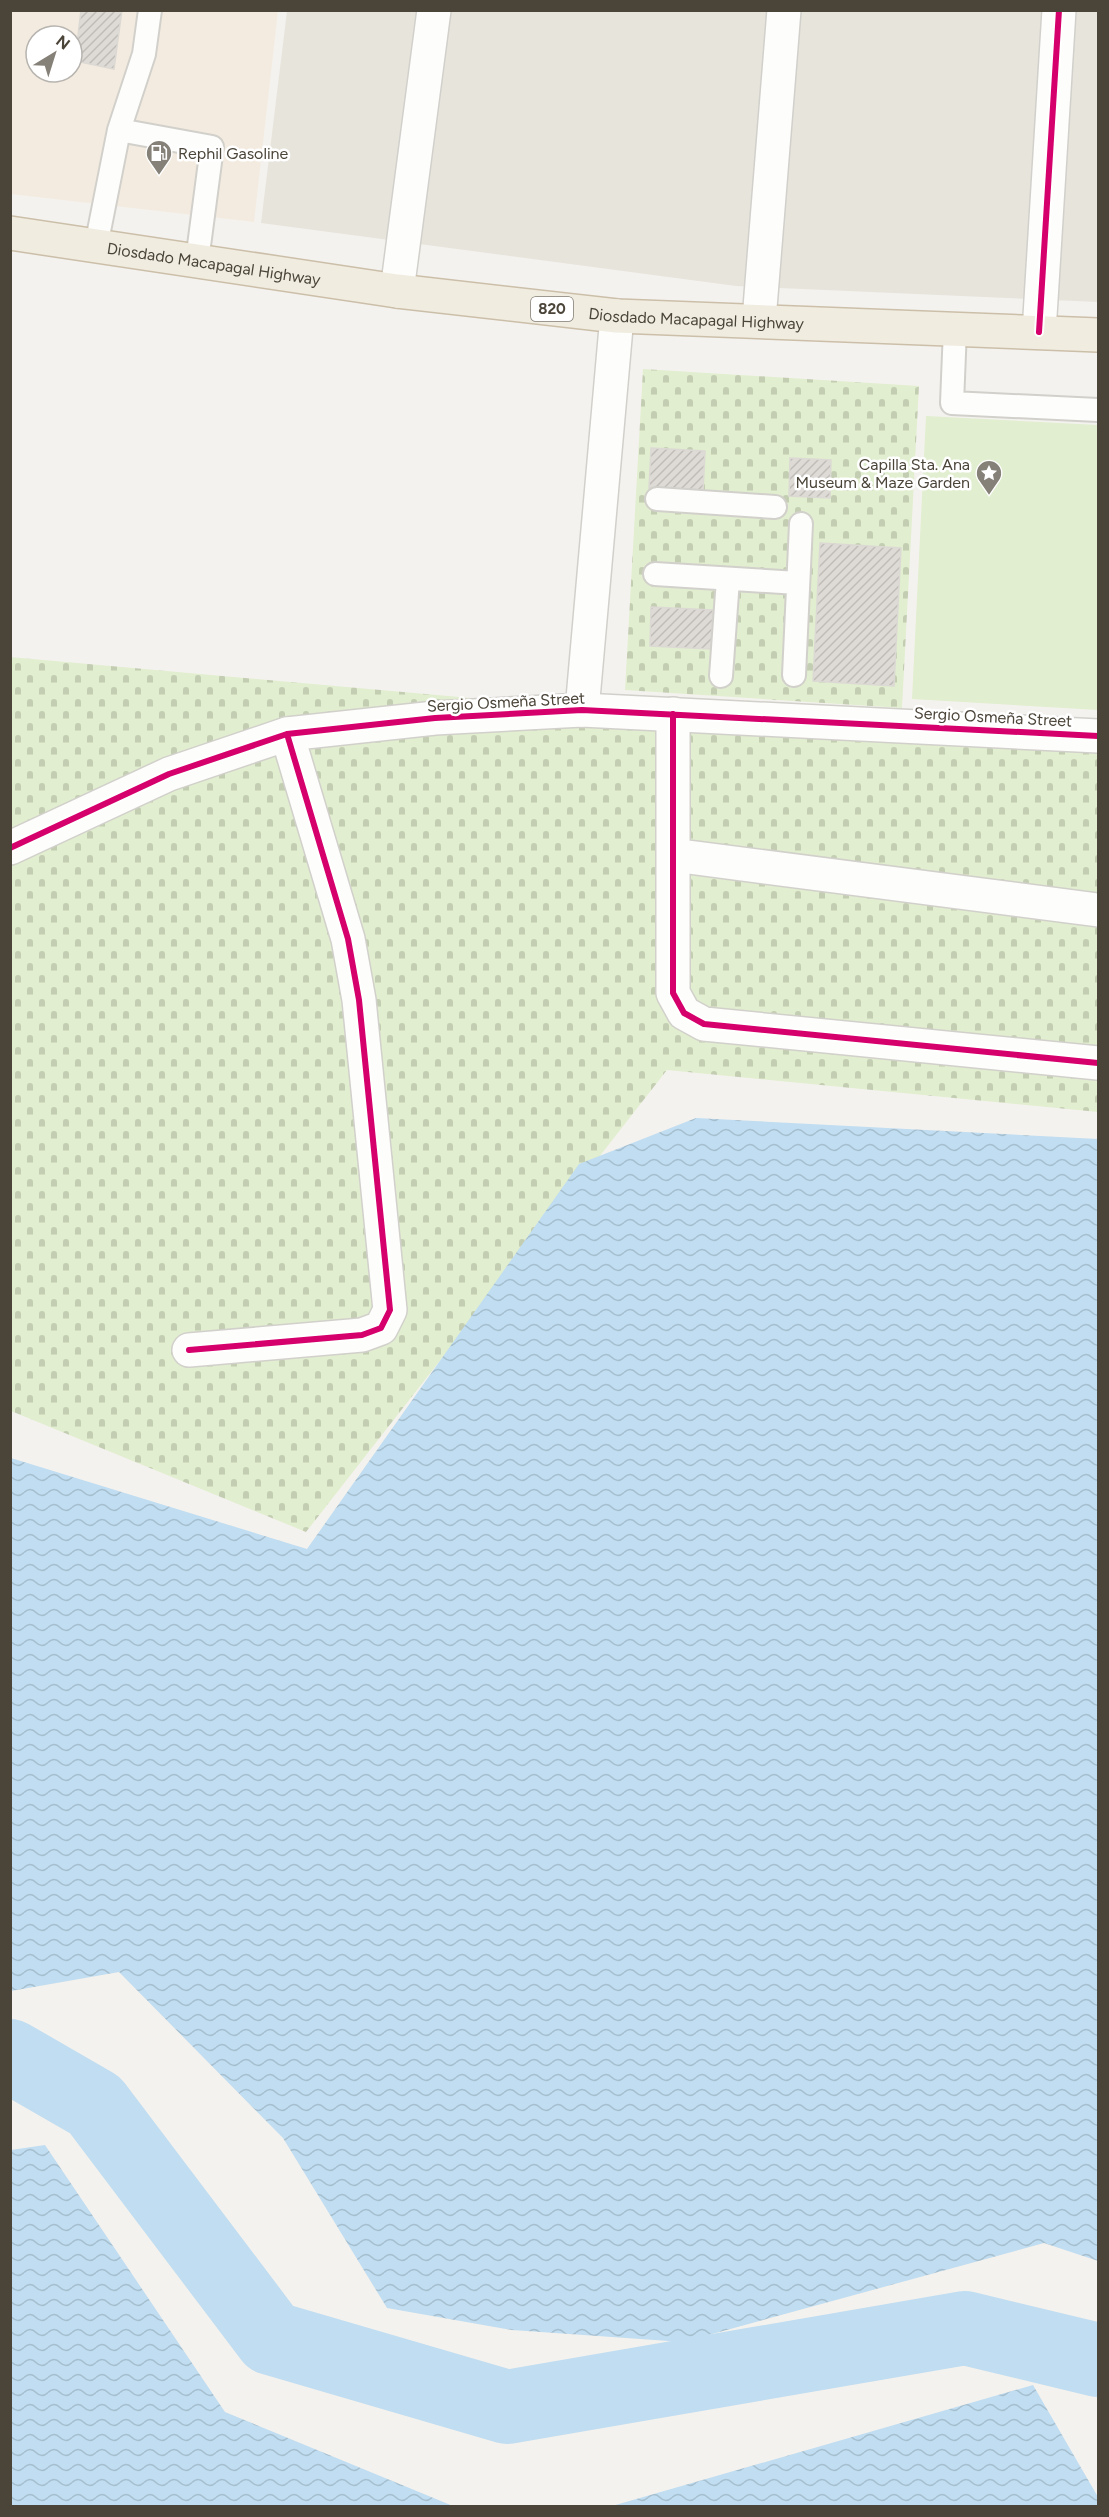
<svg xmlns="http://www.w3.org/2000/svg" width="1109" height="2517" font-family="Figtree,sans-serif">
  <defs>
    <pattern id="cemetery-stones" width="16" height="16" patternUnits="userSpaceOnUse" patternTransform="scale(1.5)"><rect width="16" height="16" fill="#e1eecf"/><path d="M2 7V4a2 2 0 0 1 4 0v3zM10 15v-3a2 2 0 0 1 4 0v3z" fill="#c3cdb2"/></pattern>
    <pattern id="water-waves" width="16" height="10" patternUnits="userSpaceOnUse" patternTransform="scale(1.5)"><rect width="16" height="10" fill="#c0ddf1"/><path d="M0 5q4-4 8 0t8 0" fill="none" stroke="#a6bfcf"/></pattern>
    <pattern id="building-hatch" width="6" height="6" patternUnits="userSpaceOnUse" patternTransform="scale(1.5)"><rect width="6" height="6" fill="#dedbd6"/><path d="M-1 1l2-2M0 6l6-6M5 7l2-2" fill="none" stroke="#c0bdb8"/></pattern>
  </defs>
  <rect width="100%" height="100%" fill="#f4f2ee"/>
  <path fill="#e7e4dc" d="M 287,11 L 1098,11 L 1098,302 L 736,286 L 261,223 Z"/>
  <path fill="#f3ebdf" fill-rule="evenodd" d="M 11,11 L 278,11 L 254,222 L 11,194 ZM 36,36 L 72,36 L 72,72 L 36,72 Z"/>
  <path fill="#e1eecf" d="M 926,416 L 1098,425 L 1098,710 L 912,699 Z"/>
  <path fill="url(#cemetery-stones)" d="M 643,369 L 919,386 L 902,708 L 625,690 Z
    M 10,657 L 1098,754 L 1098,1112 L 667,1070 L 306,1532 L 11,1411 Z"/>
  <path fill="url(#water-waves)" d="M 696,1118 L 1098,1139 L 1098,2261 L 1044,2243 L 683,2342 L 512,2330 L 387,2308 L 283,2138 L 119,1972 L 11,1991 L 11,1458 L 307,1549 L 579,1164 Z
    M 45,2145 L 225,2412 L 453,2506 L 11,2506 L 11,2150 Z
    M 1033,2385 L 1098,2497 L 1098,2506 L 612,2506 Z"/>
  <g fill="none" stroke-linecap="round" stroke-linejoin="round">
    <path stroke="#c0ddf1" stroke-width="74" d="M 10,2056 L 95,2105 L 271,2338 L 507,2407 L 965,2328 L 1098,2360"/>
  </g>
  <path fill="url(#building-hatch)" stroke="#dcd9d4" stroke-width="1.5" d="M 81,10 L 122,10 L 114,69 L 75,61 Z
    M 651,448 L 705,451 L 703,491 L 649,488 Z
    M 790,458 L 831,460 L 830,498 L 789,496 Z
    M 820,543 L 901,548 L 894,686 L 813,681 Z
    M 651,607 L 713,610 L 711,649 L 650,646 Z"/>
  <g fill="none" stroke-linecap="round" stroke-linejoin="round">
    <g stroke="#d2d0cb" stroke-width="26">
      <path id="service" d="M 119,130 L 212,147 L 197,261
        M 96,246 L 119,130 L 144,54 L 150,10
        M 955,329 L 952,403 L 1098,410
        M 657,499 L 775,507
        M 655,574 L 798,583
        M 794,675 L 801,524
        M 721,676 L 728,579"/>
    </g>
    <g stroke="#d2d0cb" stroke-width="36">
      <path id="minor" d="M 397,291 L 434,10
        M 759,320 L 784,10
        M 1039,332 L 1059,10
        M 582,710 L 617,316
        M 673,714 L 673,993 L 684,1013 L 704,1024 L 1098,1063
        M 673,855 L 1098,910
        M 189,1350 L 362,1335 L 381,1328 L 390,1310 L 359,1000 L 348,939 L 287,734"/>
    </g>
    <g stroke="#d2d0cb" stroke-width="36">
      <path id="tertiary" d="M 10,848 L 169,774 L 287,734 L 435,718 L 582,710 L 1098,736"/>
    </g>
    <g stroke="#ccbfa9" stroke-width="36">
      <g id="trunk">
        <path id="s1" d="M 10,233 L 397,291 L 617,316 L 1098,335"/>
      </g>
    </g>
    <use href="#service" stroke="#fdfdfc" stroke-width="22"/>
    <use href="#minor" stroke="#fdfdfc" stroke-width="33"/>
    <use href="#tertiary" stroke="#fdfdfc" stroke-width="33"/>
    <use href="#trunk" stroke="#f0ece0" stroke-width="33"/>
    <g stroke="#fff" stroke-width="10">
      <path id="cycleway" d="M 1039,332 L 1059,10
        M 673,714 L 673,993 L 684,1013 L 704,1024 L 1098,1063
        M 10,848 L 169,774 L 287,734 L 435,718 L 582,710 L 1098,736
        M 189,1350 L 362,1335 L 381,1328 L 390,1310 L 359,1000 L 348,939 L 287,734"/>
    </g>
    <use href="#cycleway" stroke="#d6006c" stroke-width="6"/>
  </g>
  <defs>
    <g id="fuel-pin" transform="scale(1.35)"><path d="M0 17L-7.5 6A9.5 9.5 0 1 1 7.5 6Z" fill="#868178" stroke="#fff"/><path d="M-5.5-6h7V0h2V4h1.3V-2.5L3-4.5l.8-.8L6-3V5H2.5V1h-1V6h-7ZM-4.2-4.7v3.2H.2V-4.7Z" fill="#fff"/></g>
    <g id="sight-pin" transform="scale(1.35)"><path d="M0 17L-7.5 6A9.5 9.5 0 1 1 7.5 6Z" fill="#868178" stroke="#fff"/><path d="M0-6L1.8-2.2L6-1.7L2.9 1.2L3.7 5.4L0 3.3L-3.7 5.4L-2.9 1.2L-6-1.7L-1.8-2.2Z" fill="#fff"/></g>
  </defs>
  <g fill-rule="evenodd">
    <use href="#fuel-pin" x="159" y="153"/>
    <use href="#sight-pin" x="989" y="473"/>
  </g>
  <g text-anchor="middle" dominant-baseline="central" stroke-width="5" stroke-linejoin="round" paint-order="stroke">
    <rect fill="#fff" stroke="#817c74" stroke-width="1.5" x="531" y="297" width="42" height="24" rx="4.5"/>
    <g font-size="15" font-weight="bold" fill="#4b4439">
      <text x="552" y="309">820</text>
    </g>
    <g font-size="16" fill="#4b4439" stroke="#fff" text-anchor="start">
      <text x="178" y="153">Rephil Gasoline</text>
      <text x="970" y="464" text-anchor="end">Capilla Sta. Ana<tspan x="970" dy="18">Museum &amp; Maze Garden</tspan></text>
    </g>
    <g font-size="16" fill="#4b4439" stroke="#fff">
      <text stroke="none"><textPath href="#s1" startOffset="206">Diosdado Macapagal Highway</textPath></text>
      <text stroke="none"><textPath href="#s1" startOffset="692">Diosdado Macapagal Highway</textPath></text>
      <text transform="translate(506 702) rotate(-3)">Sergio Osmeña Street</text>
      <text transform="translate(993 717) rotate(3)">Sergio Osmeña Street</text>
    </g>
  </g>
  <rect width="1109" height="2517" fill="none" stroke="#4b4439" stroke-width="24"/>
  <g transform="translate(54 54) rotate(38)"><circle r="28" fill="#ffffff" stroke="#b7b4b0" stroke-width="1.5"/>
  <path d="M0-4.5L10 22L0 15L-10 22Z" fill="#868178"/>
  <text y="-9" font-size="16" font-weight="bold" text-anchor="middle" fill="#4b4439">N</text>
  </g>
</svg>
